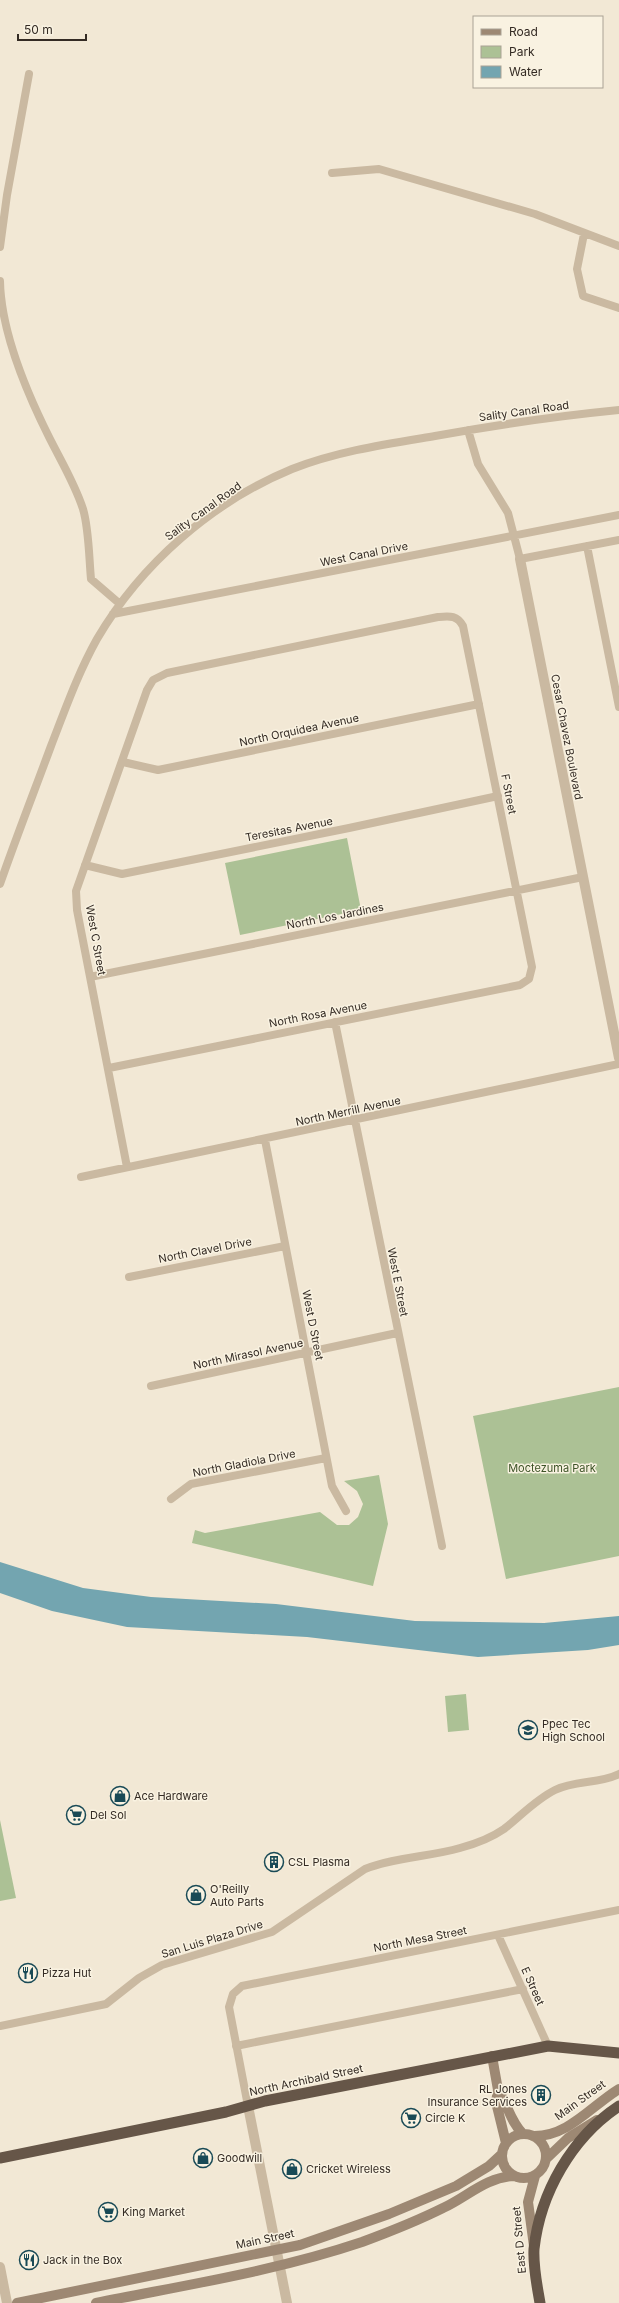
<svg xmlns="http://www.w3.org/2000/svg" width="619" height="2303" font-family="Inter,sans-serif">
  <rect width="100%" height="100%" fill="#f2e8d5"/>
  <path fill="#acc195" d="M 347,838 L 361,910 L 240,935 L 225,863 Z
    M 619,1387 L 619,1556 L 506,1579 L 473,1416 Z
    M 379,1475 L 388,1524 L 373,1586 L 192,1543 L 195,1530 L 205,1533 L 320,1512 L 337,1525 L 349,1525 L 358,1517 L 363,1504 L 357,1491 L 344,1481 Z
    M 466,1694 L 469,1730 L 448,1732 L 445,1696 Z
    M 0,1820 L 16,1898 L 0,1901 Z"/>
  <path fill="#73a5b0" d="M 0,1562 L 83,1588 L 151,1597 L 276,1604 L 415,1621 L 544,1623 L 619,1616 L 619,1645 L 588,1650 L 478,1657 L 307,1637 L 127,1627 L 52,1611 L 0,1593 Z"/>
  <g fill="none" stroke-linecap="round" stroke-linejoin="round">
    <path stroke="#cab9a1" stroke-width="8" d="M 332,173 L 379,169 L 535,214 L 619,246
      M 584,234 L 577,269 L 583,296 L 619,308
      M 0,247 L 7,195 L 29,74
      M 0,281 C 1,332 27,393 49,437 C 61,461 75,484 83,509 C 89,529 89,558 91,579 L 120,604
      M 468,430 L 478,464 L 508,513 L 520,559 L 619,540
      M 587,546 L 619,707
      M 113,614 L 619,515
      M 123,762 L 158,770 L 479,704
      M 85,865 L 122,874 L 349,828 L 498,796
      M 0,884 C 16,838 34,792 51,746 C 65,710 78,673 97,639 C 141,564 212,502 292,469 C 338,451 387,444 435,436 C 496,425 558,416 619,410
      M 90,977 L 583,877
      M 335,1022 L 442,1546
      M 109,1068 L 520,985 L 529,979 L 532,967 L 463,626 C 457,615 450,616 438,617 L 167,673 L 153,680 L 147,690 L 76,891 L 77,910 L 127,1167
      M 265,1140 L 332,1486 L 346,1511
      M 81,1177 L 619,1064
      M 129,1277 L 285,1246
      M 151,1386 L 397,1333
      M 171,1499 L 191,1484 L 326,1458
      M 498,1935 L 548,2046
      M 0,2026 L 106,2004 L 139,1978 L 162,1965 L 272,1932 L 365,1869 C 395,1857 429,1857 460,1848 C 475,1844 491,1838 504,1829 C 521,1816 535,1800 555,1790 C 575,1780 599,1784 619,1774
      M 236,2046 L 523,1989
      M 248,2106 L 229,2007 L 233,1994 L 242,1986 L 619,1910"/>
    <path stroke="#cab9a1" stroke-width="10" d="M 520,559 L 619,1058
      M 248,2106 L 287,2303
      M 0,2267 L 7,2303"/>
    <path stroke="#9d8873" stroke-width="10" d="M 492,2056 L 498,2090 L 496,2102 L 506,2143
      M 498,2090 C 508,2105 510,2121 523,2134
      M502 2156a22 22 0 1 1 44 0a22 22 0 1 1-44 0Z
      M 533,2136 C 568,2137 591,2106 619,2089
      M 546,2159 L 568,2138 L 597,2120
      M 534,2246 L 528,2202 L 535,2176
      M 17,2303 L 300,2245 L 389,2214 L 456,2186 L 489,2166 L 502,2154
      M 96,2303 C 185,2285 276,2271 362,2242 C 389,2232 417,2221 443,2208 C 467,2197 486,2177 514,2176"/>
    <path stroke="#665648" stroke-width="11" d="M 0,2158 L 226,2112 L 265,2101 L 548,2046 L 619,2053
      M 540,2303 C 537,2285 533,2267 534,2249 C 540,2193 572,2137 619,2106"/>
  </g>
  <defs>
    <g id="school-ring" transform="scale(1)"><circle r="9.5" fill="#f9f2e1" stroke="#194a56" stroke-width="1.5"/><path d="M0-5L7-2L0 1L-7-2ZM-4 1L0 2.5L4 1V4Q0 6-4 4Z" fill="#194a56"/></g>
    <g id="shop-ring" transform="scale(1)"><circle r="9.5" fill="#f9f2e1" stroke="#194a56" stroke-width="1.5"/><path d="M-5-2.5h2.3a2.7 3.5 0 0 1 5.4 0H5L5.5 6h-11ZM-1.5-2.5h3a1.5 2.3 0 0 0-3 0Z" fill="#194a56"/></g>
    <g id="supermarket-ring" transform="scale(1)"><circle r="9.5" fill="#f9f2e1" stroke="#194a56" stroke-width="1.5"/><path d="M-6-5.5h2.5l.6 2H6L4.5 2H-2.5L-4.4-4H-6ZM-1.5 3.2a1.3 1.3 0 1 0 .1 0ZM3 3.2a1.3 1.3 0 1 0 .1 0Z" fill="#194a56"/></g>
    <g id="building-ring" transform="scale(1)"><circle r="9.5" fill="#f9f2e1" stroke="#194a56" stroke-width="1.5"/><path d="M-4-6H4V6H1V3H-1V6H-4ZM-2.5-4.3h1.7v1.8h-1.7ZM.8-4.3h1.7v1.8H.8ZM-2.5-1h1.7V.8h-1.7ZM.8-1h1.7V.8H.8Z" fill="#194a56"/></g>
    <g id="restaurant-ring" transform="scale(1)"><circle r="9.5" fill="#f9f2e1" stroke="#194a56" stroke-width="1.5"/><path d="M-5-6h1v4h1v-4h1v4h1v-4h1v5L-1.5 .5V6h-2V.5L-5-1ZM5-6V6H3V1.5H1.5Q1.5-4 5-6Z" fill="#194a56"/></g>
  </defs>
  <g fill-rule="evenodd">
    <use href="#school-ring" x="528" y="1730"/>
    <use href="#shop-ring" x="120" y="1796"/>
    <use href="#supermarket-ring" x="76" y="1815"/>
    <use href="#building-ring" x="274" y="1862"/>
    <use href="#shop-ring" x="196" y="1895"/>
    <use href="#restaurant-ring" x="28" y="1973"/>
    <use href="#building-ring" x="541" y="2095"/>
    <use href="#supermarket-ring" x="411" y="2118"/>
    <use href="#shop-ring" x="203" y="2158"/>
    <use href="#shop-ring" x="292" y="2169"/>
    <use href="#supermarket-ring" x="108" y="2212"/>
    <use href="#restaurant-ring" x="29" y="2260"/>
  </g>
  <g text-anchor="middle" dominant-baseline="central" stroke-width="3" stroke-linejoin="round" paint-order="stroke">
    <g font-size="11" fill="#342b24" stroke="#f9f2e1">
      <text transform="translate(524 411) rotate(-8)">Sality Canal Road</text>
      <text transform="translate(203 511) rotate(-36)">Sality Canal Road</text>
      <text transform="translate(364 554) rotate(-11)">West Canal Drive</text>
      <text transform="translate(299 730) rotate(-12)">North Orquidea Avenue</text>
      <text transform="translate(567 737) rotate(79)">Cesar Chavez Boulevard</text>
      <text transform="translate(509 794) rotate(79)">F Street</text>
      <text transform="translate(289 829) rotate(-11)">Teresitas Avenue</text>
      <text transform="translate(335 916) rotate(-11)">North Los Jardines</text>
      <text transform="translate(96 940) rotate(80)">West C Street</text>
      <text transform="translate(318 1014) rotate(-11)">North Rosa Avenue</text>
      <text transform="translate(348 1111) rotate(-12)">North Merrill Avenue</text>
      <text transform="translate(205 1250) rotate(-11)">North Clavel Drive</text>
      <text transform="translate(398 1282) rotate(79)">West E Street</text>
      <text transform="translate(313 1325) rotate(79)">West D Street</text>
      <text transform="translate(248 1354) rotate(-12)">North Mirasol Avenue</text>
      <text transform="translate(244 1463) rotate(-11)">North Gladiola Drive</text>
      <text transform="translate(212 1939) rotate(-17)">San Luis Plaza Drive</text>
      <text transform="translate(420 1939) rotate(-11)">North Mesa Street</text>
      <text transform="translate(533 1986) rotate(66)">E Street</text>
      <text transform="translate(306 2080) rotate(-12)">North Archibald Street</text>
      <text transform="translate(580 2100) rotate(-36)">Main Street</text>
      <text transform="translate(265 2239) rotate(-12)">Main Street</text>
      <text transform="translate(519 2240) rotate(-95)">East D Street</text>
    </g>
    <g font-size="11" fill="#3d5327" stroke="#f9f2e1">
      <text x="552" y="1468">Moctezuma Park</text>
    </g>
    <g font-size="11" fill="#342b24" stroke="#f9f2e1" text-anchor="start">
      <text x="542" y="1724">Ppec Tec<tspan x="542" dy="13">High School</tspan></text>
      <text x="134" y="1796">Ace Hardware</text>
      <text x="90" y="1815">Del Sol</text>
      <text x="288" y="1862">CSL Plasma</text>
      <text x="210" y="1889">O'Reilly<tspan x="210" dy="13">Auto Parts</tspan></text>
      <text x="42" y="1973">Pizza Hut</text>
      <text x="527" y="2089" text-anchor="end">RL Jones<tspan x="527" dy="13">Insurance Services</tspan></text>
      <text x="425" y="2118">Circle K</text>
      <text x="217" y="2158">Goodwill</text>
      <text x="306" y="2169">Cricket Wireless</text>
      <text x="122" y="2212">King Market</text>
      <text x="43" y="2260">Jack in the Box</text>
    </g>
  </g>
  <rect x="473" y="16" width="130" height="72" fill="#f9f2e1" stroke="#aaa295"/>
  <rect x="481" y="29" width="20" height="6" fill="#9d8873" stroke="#aaa295"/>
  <text x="509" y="36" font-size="12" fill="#342b24">Road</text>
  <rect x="481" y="46" width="20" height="12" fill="#acc195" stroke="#aaa295"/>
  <text x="509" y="56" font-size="12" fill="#342b24">Park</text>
  <rect x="481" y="66" width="20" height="12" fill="#73a5b0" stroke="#aaa295"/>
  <text x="509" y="76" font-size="12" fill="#342b24">Water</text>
  <path d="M18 34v6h68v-6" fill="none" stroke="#342b24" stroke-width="2"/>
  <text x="24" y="34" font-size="12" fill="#342b24" stroke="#f9f2e1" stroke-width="3" paint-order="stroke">50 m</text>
</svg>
